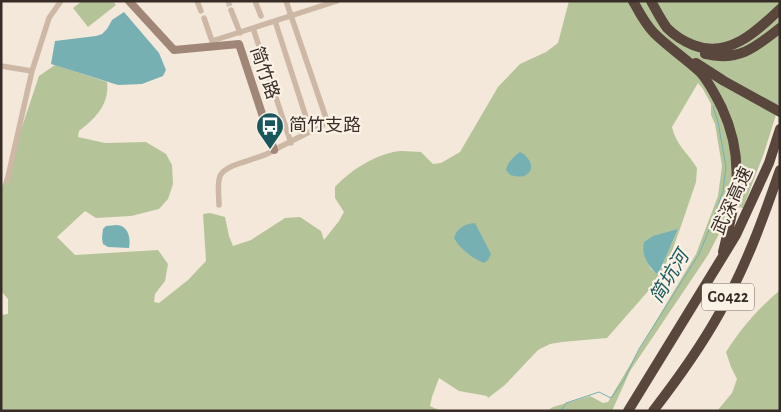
<svg xmlns="http://www.w3.org/2000/svg" width="781" height="412" font-family="'Alegreya Sans','Noto Sans SC',sans-serif">
  <rect width="100%" height="100%" fill="#f4e8da"/>
  <path fill="#b5c498" fill-rule="evenodd" d="M 82,1 L 113,1 L 116,5 L 88,27 L 73,8 Z
    M 569,1 L 780,1 L 780,102 L 764,153 L 743,208 L 728,205 L 721,230 L 708,255 L 630,371 L 612,411 L 547,411 L 553,407 L 590,396 L 603,403 L 608,402 L 696,254 L 718,196 L 722,166 L 715,124 L 711,115 L 711,104 L 703,89 L 698,83 L 672,127 C 676,145 688,153 697,168 L 696,182 L 681,226 L 672,251 L 657,281 L 607,338 L 562,342 L 550,344 L 538,350 L 505,385 L 488,398 L 487,396 L 459,391 L 439,378 L 432,397 L 430,406 L 441,411 L 1,411 L 1,315 L 8,314 L 8,299 L 1,291 L 1,190 L 39,76 L 55,65 L 107,82 C 110,104 95,119 79,131 L 78,137 L 105,143 L 146,142 L 166,154 L 172,165 L 173,184 L 168,199 L 159,209 L 131,216 L 96,218 L 85,211 L 57,237 L 75,255 L 158,250 L 168,264 L 165,281 L 155,294 L 154,302 L 159,303 L 188,280 L 206,261 L 203,214 L 210,213 L 225,217 L 229,236 L 233,246 L 251,240 L 285,218 L 300,217 L 321,231 L 324,240 L 339,221 L 344,212 L 335,198 L 335,187 C 351,170 370,158 393,152 C 402,150 412,152 421,152 L 433,164 L 441,163 L 460,152 L 498,87 L 520,64 L 546,52 L 558,43 ZM 678,229 L 658,275 L 651,269 L 645,258 Z
    M 780,290 L 780,411 L 717,411 L 732,393 L 737,379 L 731,367 L 726,352 C 741,328 759,308 780,290 Z"/>
  <path fill="#76b0b3" d="M 124,12 L 159,53 L 166,70 L 163,76 L 142,84 L 118,85 L 51,64 L 55,41 L 96,36 L 102,34 L 107,29 L 112,20 Z
    M 520,152 C 528,155 537,169 526,175 C 521,178 515,176 510,175 L 506,170 C 508,162 513,157 520,152 Z
    M 475,223 L 491,254 L 488,260 L 484,263 C 472,258 460,249 454,238 C 457,228 465,224 475,223 Z
    M 117,225 C 128,226 131,237 129,248 L 108,247 L 103,244 L 102,238 L 103,229 L 106,226 Z
    M 678,229 L 658,275 C 648,266 641,256 644,242 L 653,236 Z"/>
  <g fill="none" stroke-linecap="round" stroke-linejoin="round">
    <path stroke="#76b0b3" stroke-width="1" d="M 561,411 L 566,403 L 599,392 L 611,398 L 624,380 L 639,349 L 699,254 L 712,223 L 723,191 L 726,167 L 718,122 L 713,107 L 716,105"/>
    <path stroke="#cec2b6" stroke-width="5.5" stroke-dasharray="5.5 3" stroke-linecap="butt" d="M 228,1 L 231,10"/>
    <path stroke="#cdb7a5" stroke-width="5.5" d="M 197,1 L 201,11
      M 255,1 L 261,16
      M 231,10 L 240,33
      M 204,18 L 212,41 L 253,28
      M 275,21 L 306,117 L 323,125
      M 1,66 L 32,71 L 49,18 L 61,1
      M 291,143 L 253,28 L 337,1
      M 7,181 L 32,71
      M 219,205 C 219,196 217,184 220,176 C 227,162 261,160 274,150 L 323,125 L 326,118 L 286,1"/>
    <path stroke="#a08676" stroke-width="8" d="M 129,1 L 174,50 L 239,44 L 274,150"/>
    <path stroke="#59463d" stroke-width="10" d="M 633,1 C 639,12 645,24 654,33 C 668,47 685,58 700,72 C 709,82 716,96 722,108 C 746,160 736,199 723,252
      M 651,1 C 656,10 661,20 667,28 C 675,36 683,41 693,45 C 728,59 756,32 780,9
      M 705,54 C 738,62 755,48 780,28
      M 696,63 L 724,81 L 780,112
      M 628,411 L 736,235 L 769,163 L 780,129
      M 653,411 C 677,380 700,348 719,314 C 745,269 763,219 780,170"/>
  </g>
  <defs>
    <g id="bus-pin" transform="scale(1.4375)"><path d="M0 17L-7.5 6A9.5 9.5 0 1 1 7.5 6Z" fill="#19575c" stroke="#fbf2e6"/><path d="M-5-6H5V4H4V6H2V4H-2V6H-4V4H-5ZM-3.5-4V0h7V-4ZM-3.5 1.2v1.5H-2V1.2ZM2 1.2v1.5H3.5V1.2Z" fill="#fff"/></g>
  </defs>
  <g fill-rule="evenodd">
    <use href="#bus-pin" x="270" y="126"/>
  </g>
  <g text-anchor="middle" dominant-baseline="central" stroke-width="4.5" stroke-linejoin="round" paint-order="stroke">
    <rect fill="#fbf2e6" stroke="#726760" stroke-width="1" x="702" y="283.5" width="52" height="27" rx="4"/>
    <g font-size="16" font-weight="bold" fill="#382c27">
      <text x="728" y="297">G0422</text>
    </g>
    <g font-size="18" fill="#382c27" stroke="#fbf2e6">
      <text transform="translate(264 73) rotate(71)">简竹路</text>
      <text transform="translate(733 201) rotate(-65)">武深高速</text>
    </g>
    <g font-size="18" fill="#382c27" stroke="#fbf2e6" text-anchor="start">
      <text x="289" y="126">简竹支路</text>
    </g>
    <g font-size="19" font-style="italic" fill="#19575c" stroke="#fbf2e6">
      <text transform="translate(670 277) rotate(-59)">简坑河</text>
    </g>
  </g>
  <rect width="781" height="412" fill="none" stroke="#382c27" stroke-width="5"/>
</svg>
